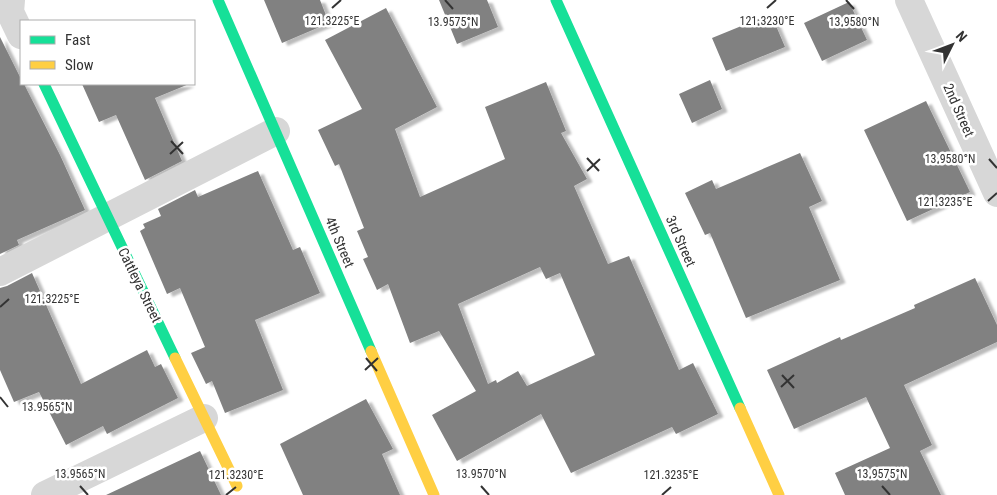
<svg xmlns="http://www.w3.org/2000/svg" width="997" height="495" font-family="'Roboto Condensed',sans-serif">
  <defs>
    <filter id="shadow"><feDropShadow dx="5.5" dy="3" stdDeviation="1" flood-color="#0004"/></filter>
  </defs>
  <rect width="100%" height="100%" fill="#fff"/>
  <path fill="#818181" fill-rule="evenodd" filter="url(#shadow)" d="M 264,0 L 320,0 L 329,23 L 282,43 Z
    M 439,0 L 487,0 L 498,27 L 457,44 Z
    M 849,2 L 867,40 L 822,61 L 804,23 Z
    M 386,8 L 437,107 L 395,129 L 420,197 L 505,159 L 485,107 L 546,82 L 566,131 L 561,133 L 587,179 L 574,186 L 608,264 L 629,256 L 679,370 L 693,363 L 718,414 L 676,434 L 672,427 L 571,473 L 541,414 L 457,461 L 432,415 L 476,391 L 439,331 L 410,343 L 388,284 L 377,290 L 363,259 L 368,257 L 357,231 L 364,228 L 339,164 L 335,166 L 318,130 L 362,109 L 325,40 ZM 540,267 L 546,279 L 560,273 L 595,355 L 527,386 L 518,371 L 497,383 L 496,380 L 488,384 L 458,304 Z
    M 771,14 L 785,47 L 726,71 L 712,38 Z
    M 0,37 L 21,79 L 21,84 L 24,84 L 60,155 L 85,210 L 17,240 L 19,245 L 0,254 Z
    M 710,80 L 722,109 L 692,123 L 679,94 Z
    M 82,84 L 189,84 L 155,98 L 182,161 L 145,180 L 116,115 L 99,122 Z
    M 926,101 L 970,192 L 907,221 L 864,130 Z
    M 800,153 L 822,201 L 809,207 L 840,280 L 746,318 L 710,233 L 705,235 L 685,193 L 712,180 L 716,189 Z
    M 258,171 L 293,250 L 300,247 L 320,293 L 255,320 L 283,390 L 225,413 L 212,381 L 206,384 L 191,353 L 205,347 L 180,288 L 167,294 L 140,231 L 145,228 L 143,224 L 161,216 L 158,209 L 195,190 L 198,197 Z
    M 32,273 L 81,384 L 147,350 L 155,367 L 161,364 L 178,398 L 107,434 L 103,426 L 66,445 L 39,392 L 14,402 L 0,370 L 0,288 L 7,286 Z
    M 975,278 L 997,325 L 997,342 L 904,385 L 932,445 L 920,451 L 941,495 L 845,495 L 835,473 L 890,448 L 866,397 L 794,429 L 767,370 L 840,337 L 841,340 L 915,308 L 914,305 Z
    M 366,399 L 393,449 L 382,454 L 400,495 L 303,495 L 280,444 Z
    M 200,451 L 221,495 L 106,495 Z"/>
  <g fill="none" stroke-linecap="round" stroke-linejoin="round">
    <path stroke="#d7d7d7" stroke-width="28" d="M 11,0 L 10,12 L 21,35
      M 909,0 L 997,193
      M 0,272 L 276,131
      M 45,495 L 204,418"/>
    <path stroke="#16e098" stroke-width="11" d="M 218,0 L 371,351
      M 556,0 L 740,408
      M 44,84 L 175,358"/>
    <path stroke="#ffcf43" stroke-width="11" d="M 371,351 L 434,495
      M 175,358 L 237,486
      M 740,408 L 779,495"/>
  </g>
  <path fill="none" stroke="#333" stroke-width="2" d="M 445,0 L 453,9M 846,0 L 854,9M 332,8 L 341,0M 767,8 L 776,0M 171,141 L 183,154M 170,154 L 183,142M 587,158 L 599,171M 989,159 L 997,168M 587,171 L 600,159M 988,201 L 997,193M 0,307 L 9,299M 366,358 L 377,371M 365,370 L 378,358M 782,375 L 794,388M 781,387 L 794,375M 0,397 L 8,407M 80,486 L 88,495M 481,486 L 489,495M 882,486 L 890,495M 226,495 L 236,487M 662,495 L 671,487"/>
  <g text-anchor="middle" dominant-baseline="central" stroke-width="5" stroke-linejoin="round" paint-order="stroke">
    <g font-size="14" fill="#333" stroke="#fff">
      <text transform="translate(959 110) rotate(66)">2nd Street</text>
      <text transform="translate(681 241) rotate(66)">3rd Street</text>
      <text transform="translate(340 242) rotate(67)">4th Street</text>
      <text transform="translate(140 285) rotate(64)">Cattleya Street</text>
    </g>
  </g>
  <g font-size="12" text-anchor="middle" fill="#333" stroke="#fff" stroke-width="5" stroke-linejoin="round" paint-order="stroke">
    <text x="332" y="25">121.3225°E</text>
    <text x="767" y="25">121.3230°E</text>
    <text x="453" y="26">13.9575°N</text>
    <text x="854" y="26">13.9580°N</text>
    <text x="950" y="163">13.9580°N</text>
    <text x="945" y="206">121.3235°E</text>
    <text x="52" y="303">121.3225°E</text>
    <text x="47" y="411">13.9565°N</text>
    <text x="80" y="478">13.9565°N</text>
    <text x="481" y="478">13.9570°N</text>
    <text x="882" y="478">13.9575°N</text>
    <text x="236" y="479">121.3230°E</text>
    <text x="671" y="479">121.3235°E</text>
  </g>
  <rect x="20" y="20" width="175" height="65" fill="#ffffff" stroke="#adadad"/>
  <rect x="30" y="36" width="25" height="8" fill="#16e098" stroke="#adadad"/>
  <text x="65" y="45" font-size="15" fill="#333333">Fast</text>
  <rect x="30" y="61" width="25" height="8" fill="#ffcf43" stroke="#adadad"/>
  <text x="65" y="70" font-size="15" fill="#333333">Slow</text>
  <g transform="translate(952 45) rotate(48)" stroke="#ffffff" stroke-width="4" paint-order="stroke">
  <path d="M0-4L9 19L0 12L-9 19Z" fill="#333333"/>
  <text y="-8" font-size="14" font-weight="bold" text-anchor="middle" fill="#333333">N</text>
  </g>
</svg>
